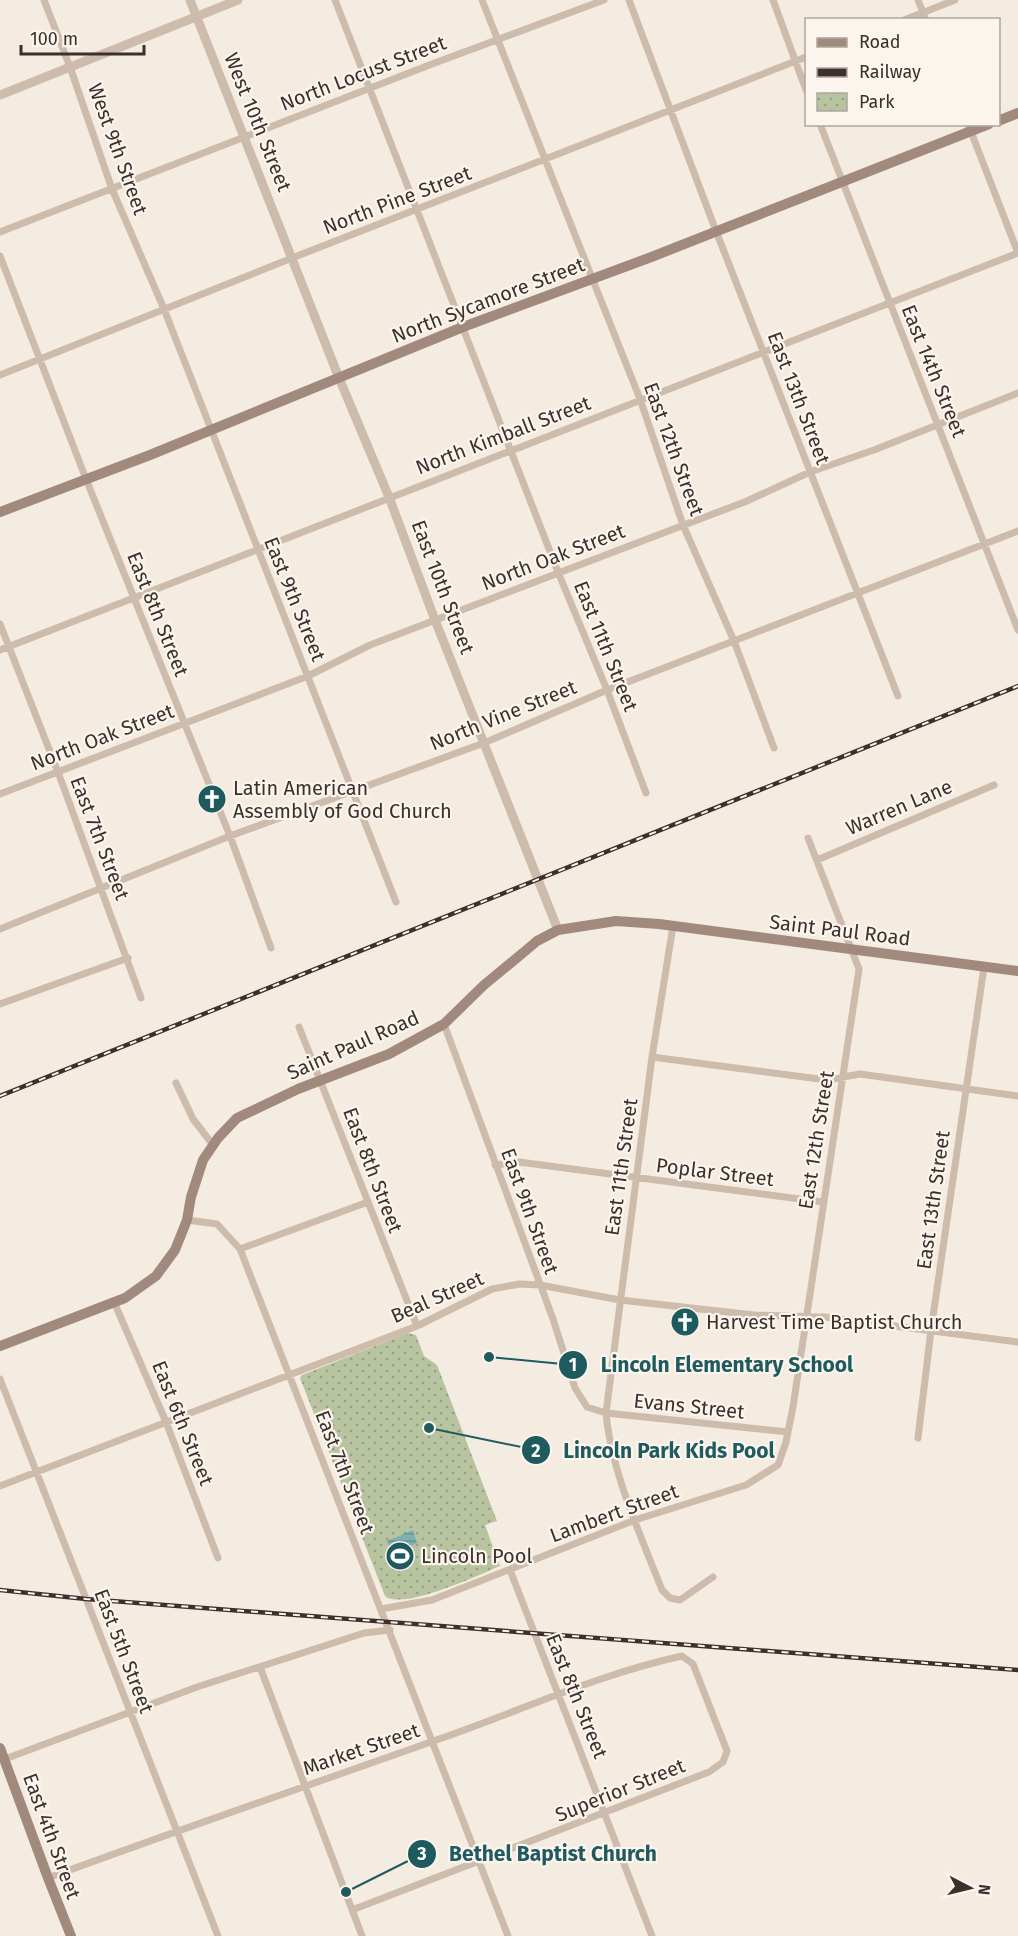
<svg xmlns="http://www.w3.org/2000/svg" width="1018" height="1936" font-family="'Fira Sans',sans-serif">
  <defs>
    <pattern id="park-dots" width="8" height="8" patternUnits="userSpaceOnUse" patternTransform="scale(1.5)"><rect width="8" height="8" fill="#b8c4a0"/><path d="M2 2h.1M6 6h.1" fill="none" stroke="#97a083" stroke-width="1.8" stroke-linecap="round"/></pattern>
    <pattern id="water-rules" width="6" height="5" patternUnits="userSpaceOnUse" patternTransform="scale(1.5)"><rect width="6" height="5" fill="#7fb0b2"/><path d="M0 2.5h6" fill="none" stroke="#699091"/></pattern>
  </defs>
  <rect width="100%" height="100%" fill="#f4ebe1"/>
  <path fill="url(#park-dots)" d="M 408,1333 L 416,1335 L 424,1356 L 437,1365 L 497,1521 L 485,1525 L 500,1566 C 479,1575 402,1611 385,1596 L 300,1378 L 302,1375 Z"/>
  <path fill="url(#water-rules)" d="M 413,1530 L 417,1543 L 401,1551 L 413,1562 L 399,1572 L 387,1541 Z"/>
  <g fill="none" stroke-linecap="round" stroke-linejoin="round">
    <path stroke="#cdbbac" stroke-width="7" d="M 44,0 L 70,67 L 112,189 L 164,309 L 396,902
      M 335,0 L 558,572 L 607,690 L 646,793
      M 482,0 L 640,399 L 683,525 L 734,641 L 774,748
      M 629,0 L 716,231 L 898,696
      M 773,0 L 806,90
      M 918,0 L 926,20
      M 904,20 L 955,0
      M 820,124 L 1018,630
      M 0,232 L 432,64 L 604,0
      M 0,256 L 86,479 L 230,836 L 271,948
      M 0,375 L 292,258 L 806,57
      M 0,624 L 58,772 L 141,998
      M 0,650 L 1018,253 L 968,124
      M 0,794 L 308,676 L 370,645 L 747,501 L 810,472 L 874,450 L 1018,393
      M 817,860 L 994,785
      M 673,926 L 652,1057 L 606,1413 C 611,1471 641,1536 662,1590 L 670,1598 L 680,1600 L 713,1577
      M 0,929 L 230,836 L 484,743 L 607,690 L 1018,531
      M 0,1004 L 128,958
      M 444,1024 L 553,1319 L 575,1388 L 587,1407 L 606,1413 L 788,1432
      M 299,1027 L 417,1326
      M 652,1057 L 827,1080 L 860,1074 L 1018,1096
      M 176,1083 L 193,1119 L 213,1145
      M 495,1165 L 519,1162 L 823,1202
      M 187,1220 L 217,1224 L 240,1249 L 508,1936
      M 240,1249 L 368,1202
      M 114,1302 L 166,1422 L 218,1558
      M 0,1379 L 218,1936
      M 918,1438 L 931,1330 L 984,967
      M 0,1486 L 417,1326 L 492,1289 L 520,1284 L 540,1285 L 620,1300 L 754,1315 L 825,1317 L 1018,1342
      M 510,1570 L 652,1936
      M 381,1609 L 432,1600 L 635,1520 L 746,1485 L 778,1465 L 786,1442 L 793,1407 L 859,969 L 808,838
      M 260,1667 L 362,1936
      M 5,1759 L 197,1687 L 364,1633 L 390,1630
      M 48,1878 C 178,1830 310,1785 442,1738 C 522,1710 599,1674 682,1656 L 693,1664 L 727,1751 L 723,1762 L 709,1772 L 352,1910"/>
    <path stroke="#cdbbac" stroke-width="9" d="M 190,0 L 339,378 L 389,497 L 435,620 L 558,930
      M 0,95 L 238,0"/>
    <path stroke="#a18a7d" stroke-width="10" d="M 998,121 L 1018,113
      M 0,512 L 150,455 L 463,327 L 654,256 L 989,124
      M 0,1346 L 125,1298 L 156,1276 L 175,1250 L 187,1220 L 191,1197 L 203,1160 L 218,1138 L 237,1118 L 298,1089 L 389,1054 L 444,1024 L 484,985 L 524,952 L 537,941 L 558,930 L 616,921 L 659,924 L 1018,971
      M 0,1748 L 48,1878 L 71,1936"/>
    <g stroke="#3b302b" stroke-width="4.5">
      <path id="rail" d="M 0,1096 L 1018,686
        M 0,1590 L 86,1599 L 1018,1670"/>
    </g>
    <use href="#rail" stroke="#fbf5ee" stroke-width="2" stroke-dasharray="7" stroke-linecap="butt"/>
  </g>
  <defs>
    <g id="church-disc" transform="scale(1.5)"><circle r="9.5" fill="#1f5a5e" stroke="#fbf5ee"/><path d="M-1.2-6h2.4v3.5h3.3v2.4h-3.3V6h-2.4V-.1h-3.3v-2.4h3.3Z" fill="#fff"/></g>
    <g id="stadium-disc" transform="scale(1.5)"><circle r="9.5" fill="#1f5a5e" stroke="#fbf5ee"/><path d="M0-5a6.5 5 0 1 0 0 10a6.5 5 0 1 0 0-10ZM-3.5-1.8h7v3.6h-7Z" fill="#fff"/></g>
  </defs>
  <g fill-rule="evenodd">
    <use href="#church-disc" x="212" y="799"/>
    <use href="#church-disc" x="685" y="1322"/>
    <use href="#stadium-disc" x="400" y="1556"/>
  </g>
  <g text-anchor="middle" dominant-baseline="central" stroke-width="4.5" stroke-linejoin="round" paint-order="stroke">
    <g font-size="20" fill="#3b302b" stroke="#fbf5ee">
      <text transform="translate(363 73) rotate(-21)">North Locust Street</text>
      <text transform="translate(258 122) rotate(68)">West 10th Street</text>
      <text transform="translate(118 149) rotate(70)">West 9th Street</text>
      <text transform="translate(397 200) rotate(-21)">North Pine Street</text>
      <text transform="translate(488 300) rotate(-21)">North Sycamore Street</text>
      <text transform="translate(934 371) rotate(68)">East 14th Street</text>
      <text transform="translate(799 398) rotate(69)">East 13th Street</text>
      <text transform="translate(503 435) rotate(-21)">North Kimball Street</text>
      <text transform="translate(674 449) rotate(70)">East 12th Street</text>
      <text transform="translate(553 557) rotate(-21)">North Oak Street</text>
      <text transform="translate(443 587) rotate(69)">East 10th Street</text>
      <text transform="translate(295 599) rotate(68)">East 9th Street</text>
      <text transform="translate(158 614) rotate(68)">East 8th Street</text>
      <text transform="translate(606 646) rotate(68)">East 11th Street</text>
      <text transform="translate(503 715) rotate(-22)">North Vine Street</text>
      <text transform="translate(102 737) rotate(-21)">North Oak Street</text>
      <text transform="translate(899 807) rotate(-23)">Warren Lane</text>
      <text transform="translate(100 838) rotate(69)">East 7th Street</text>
      <text transform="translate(840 930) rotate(7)">Saint Paul Road</text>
      <text transform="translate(353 1045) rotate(-24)">Saint Paul Road</text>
      <text transform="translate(816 1140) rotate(-81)">East 12th Street</text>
      <text transform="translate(621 1167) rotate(-82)">East 11th Street</text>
      <text transform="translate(373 1170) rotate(69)">East 8th Street</text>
      <text transform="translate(715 1172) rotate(7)">Poplar Street</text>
      <text transform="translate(933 1200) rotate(-82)">East 13th Street</text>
      <text transform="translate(530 1211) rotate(70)">East 9th Street</text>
      <text transform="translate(437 1297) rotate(-24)">Beal Street</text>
      <text transform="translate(689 1406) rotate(6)">Evans Street</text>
      <text transform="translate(183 1423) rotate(68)">East 6th Street</text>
      <text transform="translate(345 1472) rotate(69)">East 7th Street</text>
      <text transform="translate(614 1513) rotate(-20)">Lambert Street</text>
      <text transform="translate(124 1651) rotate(69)">East 5th Street</text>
      <text transform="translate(577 1696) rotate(68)">East 8th Street</text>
      <text transform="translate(361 1749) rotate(-19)">Market Street</text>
      <text transform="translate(620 1790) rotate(-22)">Superior Street</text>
      <text transform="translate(52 1836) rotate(70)">East 4th Street</text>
    </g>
    <g font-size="20" fill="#3b302b" stroke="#fbf5ee" text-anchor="start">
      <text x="233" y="788">Latin American<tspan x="233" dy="23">Assembly of God Church</tspan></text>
      <text x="706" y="1322">Harvest Time Baptist Church</text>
      <text x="421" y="1556">Lincoln Pool</text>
    </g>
  </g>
  <path fill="none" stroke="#1f5a5e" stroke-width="2" d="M489 1357L573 1365M429 1428L536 1450M346 1892L422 1854"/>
  <g fill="#1f5a5e" stroke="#fbf5ee" stroke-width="2">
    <circle cx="489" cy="1357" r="6"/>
    <circle cx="429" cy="1428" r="6"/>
    <circle cx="346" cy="1892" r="6"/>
    <circle cx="573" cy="1365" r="15"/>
    <circle cx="536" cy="1450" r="15"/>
    <circle cx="422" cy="1854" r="15"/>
  </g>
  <g font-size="18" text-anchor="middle" font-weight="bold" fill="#fff">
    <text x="573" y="1371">1</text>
    <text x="536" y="1457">2</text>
    <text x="422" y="1860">3</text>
  </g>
  <g font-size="21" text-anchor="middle" font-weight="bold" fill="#1f5a5e" stroke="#fbf5ee" stroke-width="4.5" stroke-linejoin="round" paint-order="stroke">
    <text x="727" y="1372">Lincoln Elementary School</text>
    <text x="669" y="1458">Lincoln Park Kids Pool</text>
    <text x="553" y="1861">Bethel Baptist Church</text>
  </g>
  <rect x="805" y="18" width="195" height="108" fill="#fbf5ee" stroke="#aea6a0" stroke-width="1.5"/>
  <rect x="817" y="38" width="30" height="9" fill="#a18a7d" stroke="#aea6a0" stroke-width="1.5"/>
  <text x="859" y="48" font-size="18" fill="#3b302b">Road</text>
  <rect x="817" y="68" width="30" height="9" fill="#3b302b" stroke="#aea6a0" stroke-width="1.5"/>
  <text x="859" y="78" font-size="18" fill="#3b302b">Railway</text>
  <rect x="817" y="93" width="30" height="18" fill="url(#park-dots)" stroke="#aea6a0" stroke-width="1.5"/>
  <text x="859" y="108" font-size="18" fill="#3b302b">Park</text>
  <g transform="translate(970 1888) rotate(97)" stroke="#fbf5ee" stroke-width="4.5" paint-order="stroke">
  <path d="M0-4.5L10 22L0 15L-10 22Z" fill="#3b302b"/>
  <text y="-9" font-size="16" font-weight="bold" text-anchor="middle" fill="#3b302b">N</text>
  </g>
  <path d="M21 45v9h123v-9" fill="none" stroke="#3b302b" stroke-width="3"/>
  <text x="30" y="45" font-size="18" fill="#3b302b" stroke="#fbf5ee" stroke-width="4.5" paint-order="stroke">100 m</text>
</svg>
